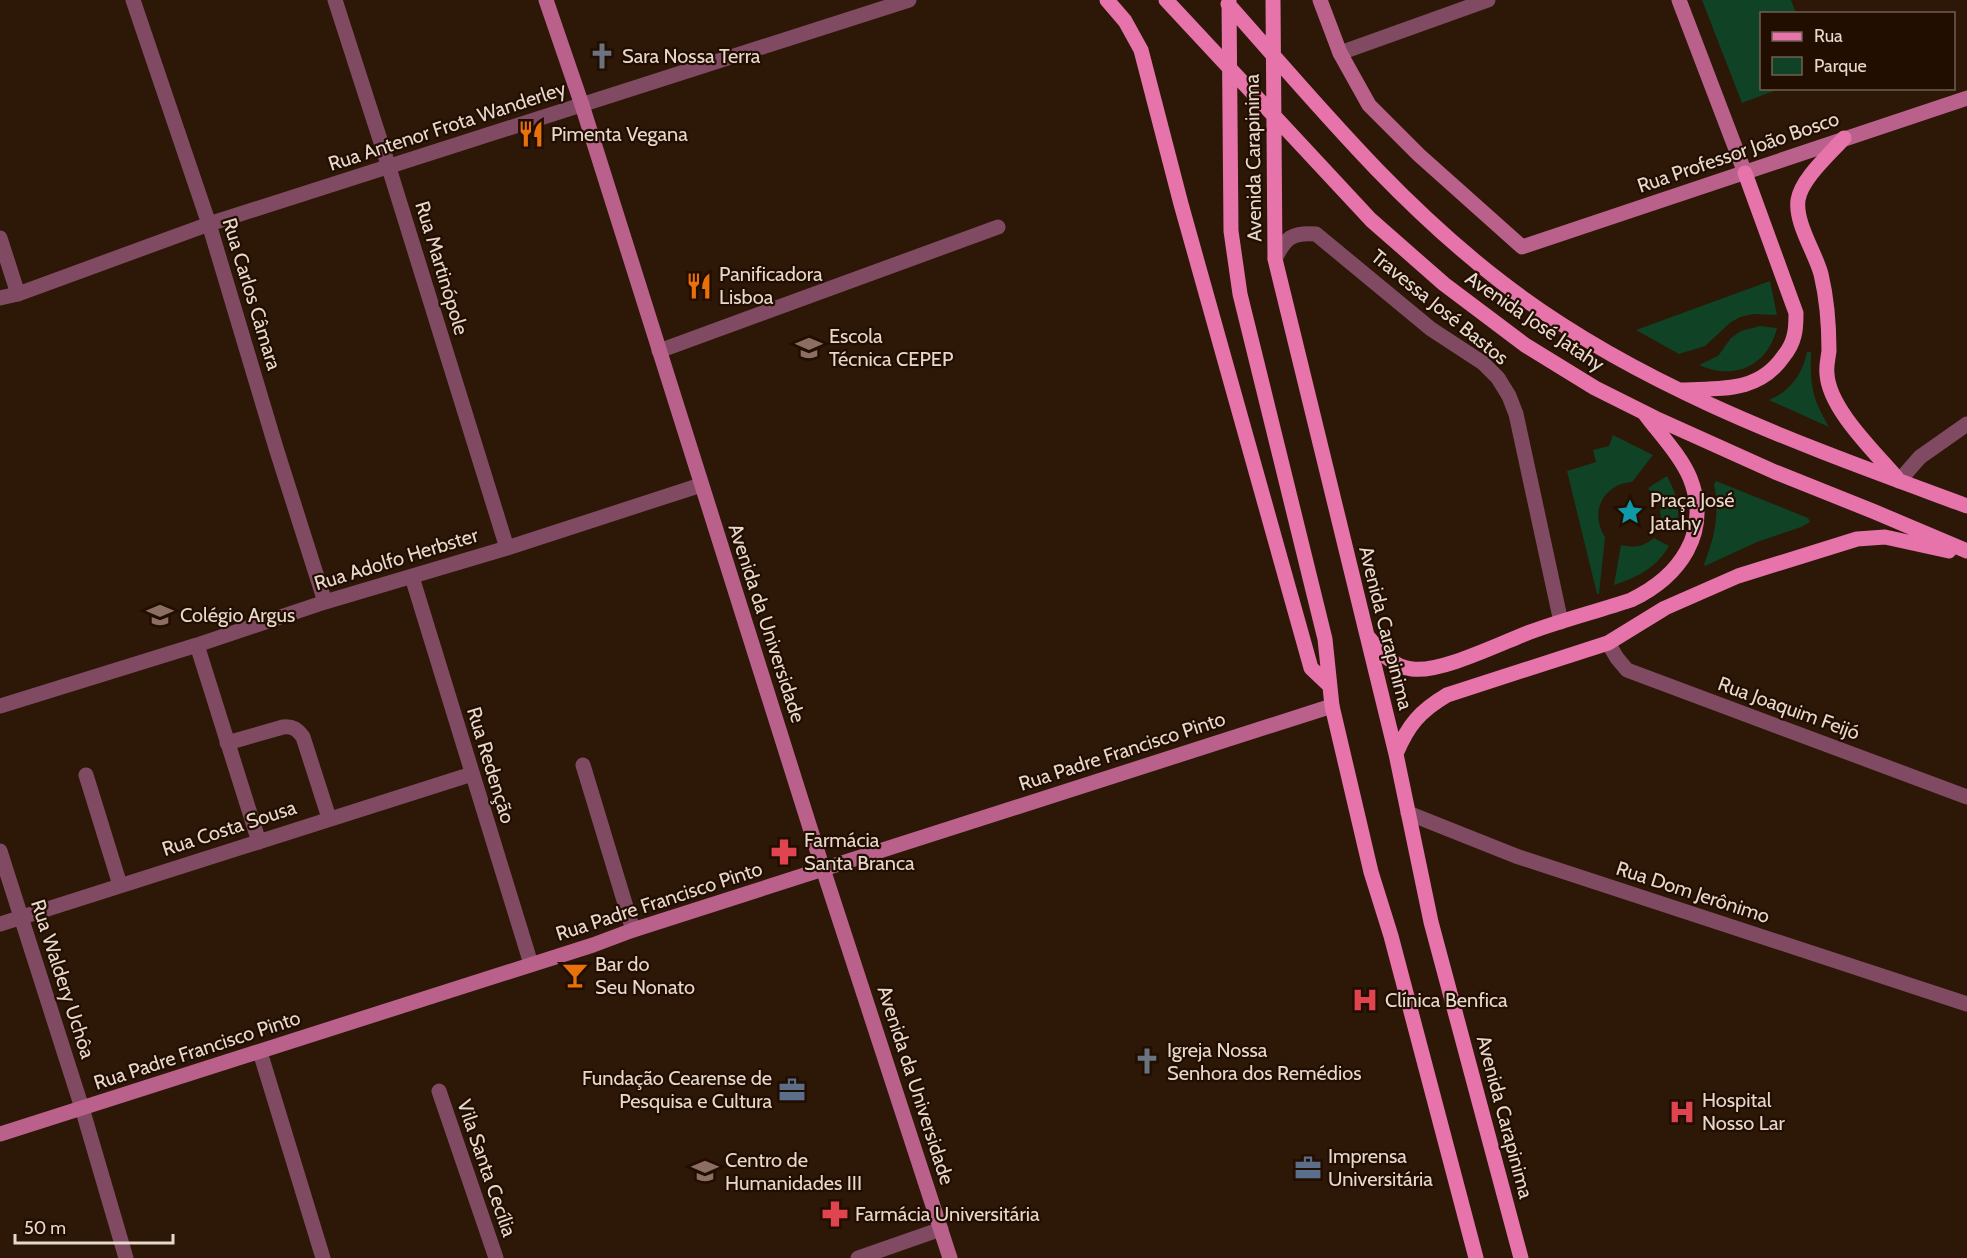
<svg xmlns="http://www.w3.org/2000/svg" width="1967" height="1258" font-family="Cabin,sans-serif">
  <rect width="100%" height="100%" fill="#2d1707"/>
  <path fill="#104225" d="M 1702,0 L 1791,0 L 1796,13 L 1762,14 L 1762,88 L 1779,89 L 1742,103 Z
    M 1770,281 L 1777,315 L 1753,314 L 1740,317 L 1731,322 L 1705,346 L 1679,354 L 1636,330 Z
    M 1760,326 L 1777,328 C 1768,366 1734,381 1699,365 L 1718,356 L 1731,338 L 1741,331 Z
    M 1807,352 L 1811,352 C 1810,385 1812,398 1829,427 L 1769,400 C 1790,392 1803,373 1807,352 Z
    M 1613,435 L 1653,455 L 1632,482 C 1603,484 1589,513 1605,537 L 1599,594 L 1597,594 L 1567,471 L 1596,462 L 1593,450 L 1609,446 Z
    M 1667,476 C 1677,494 1681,511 1676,531 L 1661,523 L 1660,505 L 1648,488 Z
    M 1716,481 L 1808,518 L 1810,522 L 1801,527 L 1757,542 L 1705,566 L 1704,564 C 1715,537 1720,512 1714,484 Z
    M 1654,538 L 1669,546 C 1656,568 1638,577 1614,585 L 1621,545 C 1635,548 1643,547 1654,538 Z"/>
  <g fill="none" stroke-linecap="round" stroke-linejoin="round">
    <path stroke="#814a63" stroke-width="15" d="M 133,0 L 209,224 L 276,448 L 325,602
      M 335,0 L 385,155 L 507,548
      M 1340,53 L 1488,0
      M 0,238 L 18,294
      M 1275,259 C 1285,238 1292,232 1316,234 L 1431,329 L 1483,363 L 1498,378 L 1509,396 L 1516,414 L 1561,622
      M 0,298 L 18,294 L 209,224 L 909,0
      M 659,351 L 998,227
      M 1899,481 L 1920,457 L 1967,424
      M 412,577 L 531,964
      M 1608,643 L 1617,658 L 1627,670 L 1967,797
      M 197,645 L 259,842
      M 0,706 L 197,645 L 325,602 L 507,548 L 701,485
      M 227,743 L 283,727 C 293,726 297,729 303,737 L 329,818
      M 583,765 L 633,930
      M 86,775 L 120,885
      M 1408,813 L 1516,856 L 1967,1004
      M 0,851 L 82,1108 L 126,1258
      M 0,924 L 472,774
      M 260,1052 L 323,1258
      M 439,1091 L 496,1258
      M 858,1258 L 941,1229"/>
    <path stroke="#ba618b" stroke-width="15" d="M 546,0 L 582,105 L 823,869 L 950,1258
      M 1320,0 L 1340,53 L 1369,105 L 1419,155 L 1522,247 L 1967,98
      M 1679,0 L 1745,173
      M 0,1134 L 593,945 L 633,930 L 1332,706"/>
    <path stroke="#e673aa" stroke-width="15" d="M 1107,0 L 1125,21 L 1141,50 L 1181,204 L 1311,668 L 1330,686
      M 1166,0 L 1371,220 L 1444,284 L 1525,345 L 1595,388 L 1655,418 L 1775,472 L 1875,512 L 1967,551
      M 1229,0 L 1231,231 L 1240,294 L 1325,639 L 1332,706 L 1371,872 L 1391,936 L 1476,1258
      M 1273,0 L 1275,259 L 1396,754 L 1431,922 L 1521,1258
      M 1228,4 C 1315,102 1395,200 1500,281 C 1638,388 1805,446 1967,506
      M 1844,138 C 1830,154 1801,179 1798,200 C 1795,223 1815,252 1821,274 C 1827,299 1829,325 1829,351 C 1828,359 1826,366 1827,374 C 1829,409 1875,452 1897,478
      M 1681,390 C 1720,388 1758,393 1783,357 C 1788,351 1792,344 1794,336 C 1796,329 1796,321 1796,313 L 1745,173
      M 1369,638 C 1380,652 1393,667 1412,669 C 1441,673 1501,643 1530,632 C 1563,620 1598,611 1631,600 C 1679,577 1712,533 1690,478 C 1681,456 1659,433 1645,414
      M 1396,754 C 1408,725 1420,711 1447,695 L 1608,643 L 1665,608 L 1738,576 L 1857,539 L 1885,537 L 1949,551"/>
  </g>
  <defs>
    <g id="church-bare" transform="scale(2.07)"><path d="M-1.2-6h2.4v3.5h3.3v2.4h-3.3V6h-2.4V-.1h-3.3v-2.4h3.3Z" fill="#6b7280" stroke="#220e01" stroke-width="2.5" paint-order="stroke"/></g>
    <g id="restaurant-bare" transform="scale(2.07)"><path d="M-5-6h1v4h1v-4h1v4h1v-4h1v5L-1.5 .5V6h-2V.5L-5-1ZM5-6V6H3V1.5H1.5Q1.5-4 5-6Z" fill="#e8710a" stroke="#220e01" stroke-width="2.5" paint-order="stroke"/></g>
    <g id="school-bare" transform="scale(2.07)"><path d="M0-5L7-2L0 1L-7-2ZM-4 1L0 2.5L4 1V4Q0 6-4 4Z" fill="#8d6e63" stroke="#220e01" stroke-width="2.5" paint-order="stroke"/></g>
    <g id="sight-bare" transform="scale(2.07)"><path d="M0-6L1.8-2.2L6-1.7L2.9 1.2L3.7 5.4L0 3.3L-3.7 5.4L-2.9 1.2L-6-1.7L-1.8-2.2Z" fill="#0f9aa8" stroke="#220e01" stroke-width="2.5" paint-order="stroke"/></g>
    <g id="pharmacy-bare" transform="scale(2.07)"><path d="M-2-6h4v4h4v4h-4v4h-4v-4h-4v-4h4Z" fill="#e0444e" stroke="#220e01" stroke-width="2.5" paint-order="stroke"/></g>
    <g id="bar-bare" transform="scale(2.07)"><path d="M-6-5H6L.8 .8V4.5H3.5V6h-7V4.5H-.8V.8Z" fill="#e8710a" stroke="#220e01" stroke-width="2.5" paint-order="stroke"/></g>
    <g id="hospital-bare" transform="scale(2.07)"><path d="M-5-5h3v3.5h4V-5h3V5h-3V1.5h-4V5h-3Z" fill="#e0444e" stroke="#220e01" stroke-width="2.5" paint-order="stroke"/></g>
    <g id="office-bare" transform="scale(2.07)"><path d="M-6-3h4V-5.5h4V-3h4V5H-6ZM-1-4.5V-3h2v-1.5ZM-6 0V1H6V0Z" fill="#5c6f8a" stroke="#220e01" stroke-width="2.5" paint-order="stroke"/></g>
    <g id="university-bare" transform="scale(2.07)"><path d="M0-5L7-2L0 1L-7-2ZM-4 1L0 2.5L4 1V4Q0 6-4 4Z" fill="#8d6e63" stroke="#220e01" stroke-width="2.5" paint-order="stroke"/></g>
  </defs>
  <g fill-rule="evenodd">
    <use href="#church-bare" x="602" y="56"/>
    <use href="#restaurant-bare" x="531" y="134"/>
    <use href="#restaurant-bare" x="699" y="286"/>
    <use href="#school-bare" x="809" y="348"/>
    <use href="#sight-bare" x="1630" y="512"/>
    <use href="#school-bare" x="160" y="615"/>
    <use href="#pharmacy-bare" x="784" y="852"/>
    <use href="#bar-bare" x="575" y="975"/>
    <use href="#hospital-bare" x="1365" y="1000"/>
    <use href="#church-bare" x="1147" y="1061"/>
    <use href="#office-bare" x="792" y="1090"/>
    <use href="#hospital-bare" x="1682" y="1112"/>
    <use href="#office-bare" x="1308" y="1168"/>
    <use href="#university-bare" x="705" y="1171"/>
    <use href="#pharmacy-bare" x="835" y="1214"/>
  </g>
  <g text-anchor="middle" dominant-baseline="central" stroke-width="4.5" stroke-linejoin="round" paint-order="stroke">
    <g font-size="20" fill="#e7d8ce" stroke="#220e01" text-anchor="start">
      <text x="622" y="56">Sara Nossa Terra</text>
      <text x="551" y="134">Pimenta Vegana</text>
      <text x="719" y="274">Panificadora<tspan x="719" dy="23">Lisboa</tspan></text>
      <text x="829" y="336">Escola<tspan x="829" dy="23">Técnica CEPEP</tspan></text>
      <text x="1650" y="500">Praça José<tspan x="1650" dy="23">Jatahy</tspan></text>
      <text x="180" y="615">Colégio Argus</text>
      <text x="804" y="840">Farmácia<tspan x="804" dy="23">Santa Branca</tspan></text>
      <text x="595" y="964">Bar do<tspan x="595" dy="23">Seu Nonato</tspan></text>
      <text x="1385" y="1000">Clínica Benfica</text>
      <text x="1167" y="1050">Igreja Nossa<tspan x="1167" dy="23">Senhora dos Remédios</tspan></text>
      <text x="772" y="1078" text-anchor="end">Fundação Cearense de<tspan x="772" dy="23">Pesquisa e Cultura</tspan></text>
      <text x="1702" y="1100">Hospital<tspan x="1702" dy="23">Nosso Lar</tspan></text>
      <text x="1328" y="1156">Imprensa<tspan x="1328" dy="23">Universitária</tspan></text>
      <text x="725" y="1160">Centro de<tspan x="725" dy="23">Humanidades III</tspan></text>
      <text x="855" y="1214">Farmácia Universitária</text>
    </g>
    <g font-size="20" fill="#e7d8ce" stroke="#220e01">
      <text transform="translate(447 126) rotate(-18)">Rua Antenor Frota Wanderley</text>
      <text transform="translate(1738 152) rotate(-19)">Rua Professor João Bosco</text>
      <text transform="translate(1253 158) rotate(-91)">Avenida Carapinima</text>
      <text transform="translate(442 268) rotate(73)">Rua Martinópole</text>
      <text transform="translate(252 294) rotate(73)">Rua Carlos Câmara</text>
      <text transform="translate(1440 307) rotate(39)">Travessa José Bastos</text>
      <text transform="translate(1535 321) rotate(34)">Avenida José Jatahy</text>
      <text transform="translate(396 559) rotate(-17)">Rua Adolfo Herbster</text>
      <text transform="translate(767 623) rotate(72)">Avenida da Universidade</text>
      <text transform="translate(1386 628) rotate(76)">Avenida Carapinima</text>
      <text transform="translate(1789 708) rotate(20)">Rua Joaquim Feijó</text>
      <text transform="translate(1122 751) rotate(-18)">Rua Padre Francisco Pinto</text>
      <text transform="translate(491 765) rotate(73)">Rua Redenção</text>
      <text transform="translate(229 828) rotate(-18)">Rua Costa Sousa</text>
      <text transform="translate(1693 892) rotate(18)">Rua Dom Jerônimo</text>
      <text transform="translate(659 901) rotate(-18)">Rua Padre Francisco Pinto</text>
      <text transform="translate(63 979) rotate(72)">Rua Waldery Uchôa</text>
      <text transform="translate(197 1050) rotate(-18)">Rua Padre Francisco Pinto</text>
      <text transform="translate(916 1085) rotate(72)">Avenida da Universidade</text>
      <text transform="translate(1505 1117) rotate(75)">Avenida Carapinima</text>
      <text transform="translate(487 1168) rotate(71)">Vila Santa Cecília</text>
    </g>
  </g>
  <rect x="1760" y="12" width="195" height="78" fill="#220e01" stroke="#715f53" stroke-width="1.5"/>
  <rect x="1772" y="32" width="30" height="9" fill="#e673aa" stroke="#715f53" stroke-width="1.5"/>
  <text x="1814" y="42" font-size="18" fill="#e7d8ce">Rua</text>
  <rect x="1772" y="57" width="30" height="18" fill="#104225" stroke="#715f53" stroke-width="1.5"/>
  <text x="1814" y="72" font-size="18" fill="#e7d8ce">Parque</text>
  <path d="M15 1234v9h158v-9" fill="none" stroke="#e7d8ce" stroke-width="3"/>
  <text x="24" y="1234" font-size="18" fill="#e7d8ce" stroke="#220e01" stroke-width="4.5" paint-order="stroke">50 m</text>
</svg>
